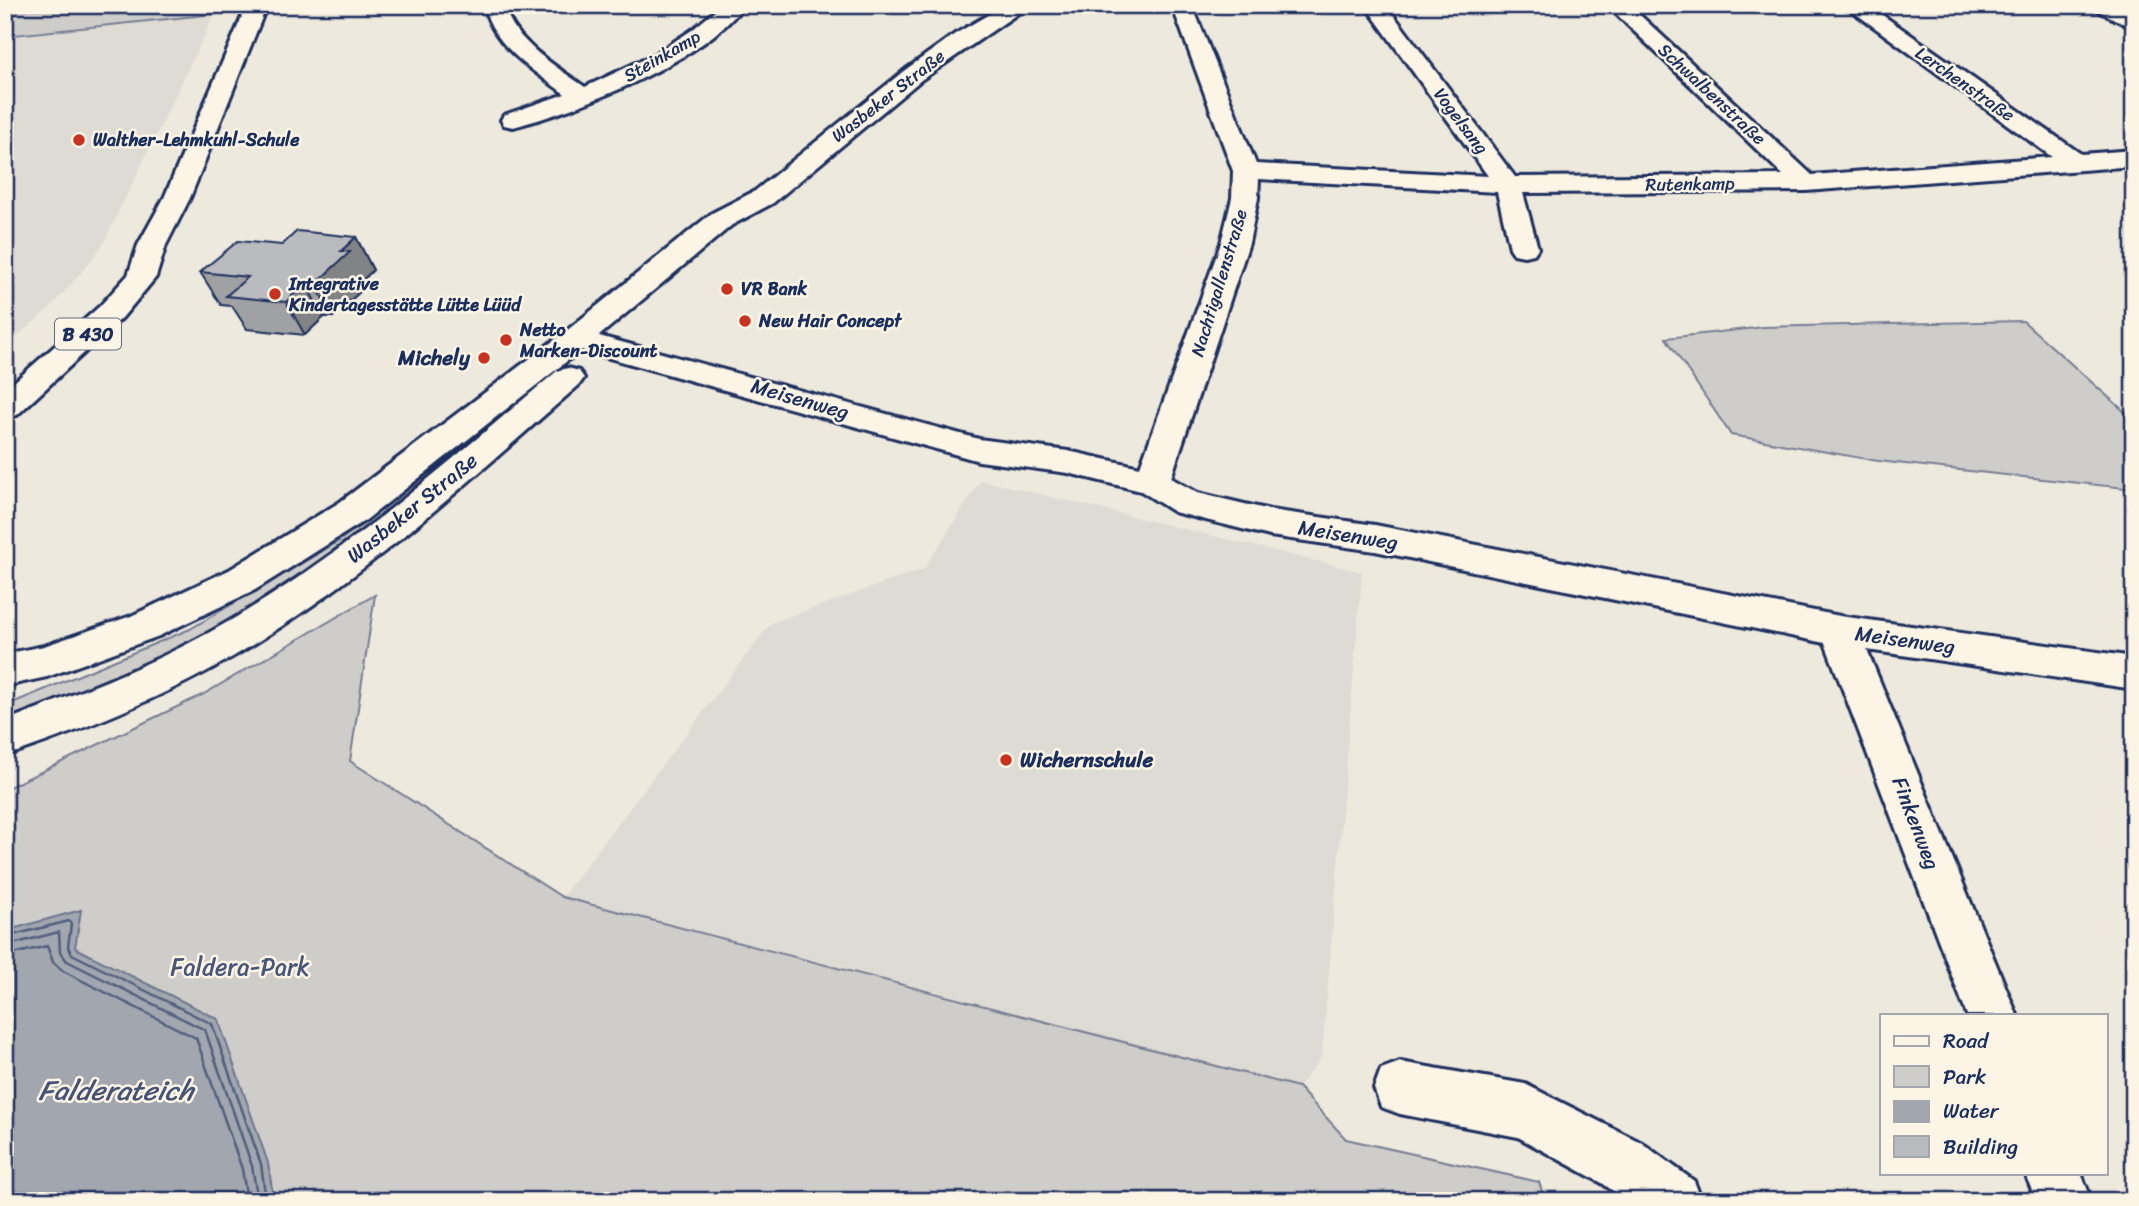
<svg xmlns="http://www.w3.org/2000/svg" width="2139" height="1206" font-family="Sriracha,sans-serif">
  <rect width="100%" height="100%" fill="#eee9dd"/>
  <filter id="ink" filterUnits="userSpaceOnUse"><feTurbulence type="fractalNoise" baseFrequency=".0143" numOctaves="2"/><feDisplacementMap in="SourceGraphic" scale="14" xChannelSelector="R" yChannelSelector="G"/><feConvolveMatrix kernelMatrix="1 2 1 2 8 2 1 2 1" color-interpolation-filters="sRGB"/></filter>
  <g filter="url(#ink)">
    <path fill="#dedbd4" d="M 215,14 L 103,244 L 85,268 L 52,306 L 5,347 L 5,36 Z
      M 981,480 L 1362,572 L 1322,1057 L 1298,1087 L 562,897 L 771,623 L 924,569 Z"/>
    <path fill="#cfcdca" stroke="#757e94" stroke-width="2" d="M 5,5 L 220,5 L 215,14 L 5,36 Z
      M 2023,321 L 2134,420 L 2134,489 L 1878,461 L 1731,435 L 1666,338 L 1764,327 Z
      M 521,399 L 528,402 L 348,550 L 156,668 L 5,726 L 5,706 L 190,629 L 338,542 Z
      M 375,595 L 350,761 L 562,897 L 1298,1087 L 1346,1139 L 1539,1182 L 1545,1201 L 5,1201 L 5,789 L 202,695 Z"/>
    <path fill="#a2a7af" stroke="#6c778f" stroke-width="2" d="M 81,910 L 75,948 L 218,1019 L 268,1163 L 274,1201 L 5,1201 L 5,931 Z"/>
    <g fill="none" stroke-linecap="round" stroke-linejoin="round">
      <path stroke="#515f7e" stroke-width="2.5" d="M 5,937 L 69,921 L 71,924 L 68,947 L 72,954 L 212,1024 L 261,1164 L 266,1201
        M 5,946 L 59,932 L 60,952 L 67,961 L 205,1030 L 252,1166 L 258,1201
        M 5,956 L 47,946 L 53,962 L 63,971 L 196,1038 L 242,1169 L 247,1201"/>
      <g stroke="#1b2f5e" stroke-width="6">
        <path id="minor" d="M 484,5 L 504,5 C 514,43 556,66 585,87 L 655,54 L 692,30 L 722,5 L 744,5 C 705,60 577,111 513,127 L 504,125 L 501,120 L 504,115 L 565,94 C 534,71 492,46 484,5 Z
          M 1005,5 L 1030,5 L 921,80 L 773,203 L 732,225 L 599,336 L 979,439 L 1068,451 L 1140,467 L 1221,243 L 1232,198 L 1233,171 L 1172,5 L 1192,5 L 1256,164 L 1488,176 L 1365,5 L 1386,5 L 1515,177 L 1783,175 L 1607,5 L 1629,5 L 1812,175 L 2052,157 L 1844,5 L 1868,5 L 2081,154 L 2134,150 L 2134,166 L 1806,191 L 1523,193 L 1538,248 L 1534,254 L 1524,256 L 1514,254 L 1510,248 L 1497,192 L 1259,179 L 1258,198 L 1249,243 L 1171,478 L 1198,493 L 1270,510 L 1375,525 L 1840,616 L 2134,657 L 2134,689 L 1867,650 L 2017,1015 L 1967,1015 L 1825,643 L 1375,551 L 1270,536 L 1174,512 L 1141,491 L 1068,473 L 979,461 L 581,350 L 366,520 L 255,590 L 159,636 L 47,677 L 5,686 L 5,654 L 44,646 L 131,616 L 229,570 L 340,502 L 565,332 L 712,213 L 755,191 L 905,70 L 955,34 Z
          M 2092,5 L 2118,5 L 2134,14 L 2134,29 L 2095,9 Z
          M 568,368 L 579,371 L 584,378 L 579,385 C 478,473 379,565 265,637 C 186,688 94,726 5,756 L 5,721 C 74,694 145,668 210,632 C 337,562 446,464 557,371 Z
          M 1400,1062 L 1525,1084 L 1642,1143 L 1694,1181 L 1702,1201 L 1627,1201 L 1602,1183 L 1518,1137 L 1400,1114 L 1381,1107 L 1374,1088 L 1381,1069 Z
          M 2025,1173 L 2081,1173 L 2092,1201 L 2036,1201 Z"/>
      </g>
      <g stroke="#1b2f5e" stroke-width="6">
        <path id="major" d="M 247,5 L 267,5 L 190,198 L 166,245 L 156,277 L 122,318 L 17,415 L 5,418 L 5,390 L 100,306 L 128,275 L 138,245 L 164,198 Z"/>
      </g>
      <use href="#minor" fill="#fcf5e5" fill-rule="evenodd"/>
      <use href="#major" fill="#fcf5e5" fill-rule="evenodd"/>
    </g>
    <path fill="#a0a1a3" stroke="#1b2f5e" stroke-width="2" d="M 356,237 L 373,270 L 364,279 L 367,285 L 333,317 L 324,317 L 305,335 L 247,329 L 232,306 L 221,305 L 200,272 Z"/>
    <path fill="#828385" stroke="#1b2f5e" stroke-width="2" d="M 356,237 L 373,270 L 364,279 L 367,285 L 333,317 L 315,284 L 341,251 Z
      M 305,283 L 324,317 L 305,335 L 286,302 Z"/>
    <path fill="#babbbe" stroke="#1b2f5e" stroke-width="2" d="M 297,231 L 356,237 L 341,251 L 350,252 L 315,284 L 305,283 L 286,302 L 226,296 L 248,277 L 200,272 L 238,241 L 282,245 Z"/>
  </g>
  <g fill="#c8321e" stroke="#fcf5e5" stroke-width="2.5">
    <circle cx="79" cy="140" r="7"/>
    <circle cx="727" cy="289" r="7"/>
    <circle cx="275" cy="294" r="7"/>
    <circle cx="745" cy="321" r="7"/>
    <circle cx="506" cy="340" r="7"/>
    <circle cx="484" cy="358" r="7"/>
    <circle cx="1006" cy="760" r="7"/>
  </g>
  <g text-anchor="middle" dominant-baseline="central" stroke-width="5" stroke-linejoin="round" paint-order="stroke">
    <g font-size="18" fill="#1b2f5e" stroke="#fcf5e5">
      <text transform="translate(662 56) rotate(-30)">Steinkamp</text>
      <text transform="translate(1965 84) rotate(35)">Lerchenstraße</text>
      <text transform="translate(1712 94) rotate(43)">Schwalbenstraße</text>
      <text transform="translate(888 96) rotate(-38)">Wasbeker Straße</text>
      <text transform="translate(1461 121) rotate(53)">Vogelsang</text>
      <text transform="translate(1690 184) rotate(-1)">Rutenkamp</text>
      <text transform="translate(1219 283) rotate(-73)">Nachtigallenstraße</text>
    </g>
    <g font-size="18" font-weight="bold" fill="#1b2f5e" stroke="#fcf5e5" text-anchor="start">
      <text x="93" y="140">Walther-Lehmkuhl-Schule</text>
      <text x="289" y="284">Integrative<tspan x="289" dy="21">Kindertagesstätte Lütte Lüüd</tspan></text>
      <text x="741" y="289">VR Bank</text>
      <text x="759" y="321">New Hair Concept</text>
      <text x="520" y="330">Netto<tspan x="520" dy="21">Marken-Discount</tspan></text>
    </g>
    <rect fill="#fcf5e5" stroke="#5e6a86" stroke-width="2" x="55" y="318.5" width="66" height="31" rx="5"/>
    <g font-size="19" font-weight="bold" fill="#1b2f5e">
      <text x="88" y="334">B 430</text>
    </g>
    <g font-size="21" font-weight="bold" fill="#1b2f5e" stroke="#fcf5e5" text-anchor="end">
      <text x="470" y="358">Michely</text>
      <text x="1020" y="760" text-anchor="start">Wichernschule</text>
    </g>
    <g font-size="21" fill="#1b2f5e" stroke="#fcf5e5">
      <text transform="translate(800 399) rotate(16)">Meisenweg</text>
      <text transform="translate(412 508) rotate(-39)">Wasbeker Straße</text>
      <text transform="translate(1348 535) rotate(9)">Meisenweg</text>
      <text transform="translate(1905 640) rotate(8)">Meisenweg</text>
      <text transform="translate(1916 823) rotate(69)">Finkenweg</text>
    </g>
    <g font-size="24" fill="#485679" stroke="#fcf5e5">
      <text x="240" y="967">Faldera-Park</text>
    </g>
    <g font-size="28" font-style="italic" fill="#445376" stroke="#fcf5e5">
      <text x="116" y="1090">Falderateich</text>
    </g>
  </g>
  <rect width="2139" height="1206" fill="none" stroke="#fcf5e5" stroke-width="28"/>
  <rect x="14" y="14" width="2111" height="1178" fill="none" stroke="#1b2f5e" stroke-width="2.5" filter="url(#ink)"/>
  <rect x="1880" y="1014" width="228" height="161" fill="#fcf5e5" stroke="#a2a6af" stroke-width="2"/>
  <rect x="1894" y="1036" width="35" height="10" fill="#fcf5e5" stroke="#a2a6af" stroke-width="2"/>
  <text x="1943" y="1048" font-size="21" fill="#1b2f5e">Road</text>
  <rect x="1894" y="1066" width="35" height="21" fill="#cfcdca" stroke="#a2a6af" stroke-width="2"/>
  <text x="1943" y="1084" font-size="21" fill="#1b2f5e">Park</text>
  <rect x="1894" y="1101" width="35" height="21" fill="#a2a7af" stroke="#a2a6af" stroke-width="2"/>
  <text x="1943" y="1118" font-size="21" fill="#1b2f5e">Water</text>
  <rect x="1894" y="1136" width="35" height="21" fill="#babbbe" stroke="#a2a6af" stroke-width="2"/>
  <text x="1943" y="1154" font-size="21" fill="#1b2f5e">Building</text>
</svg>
